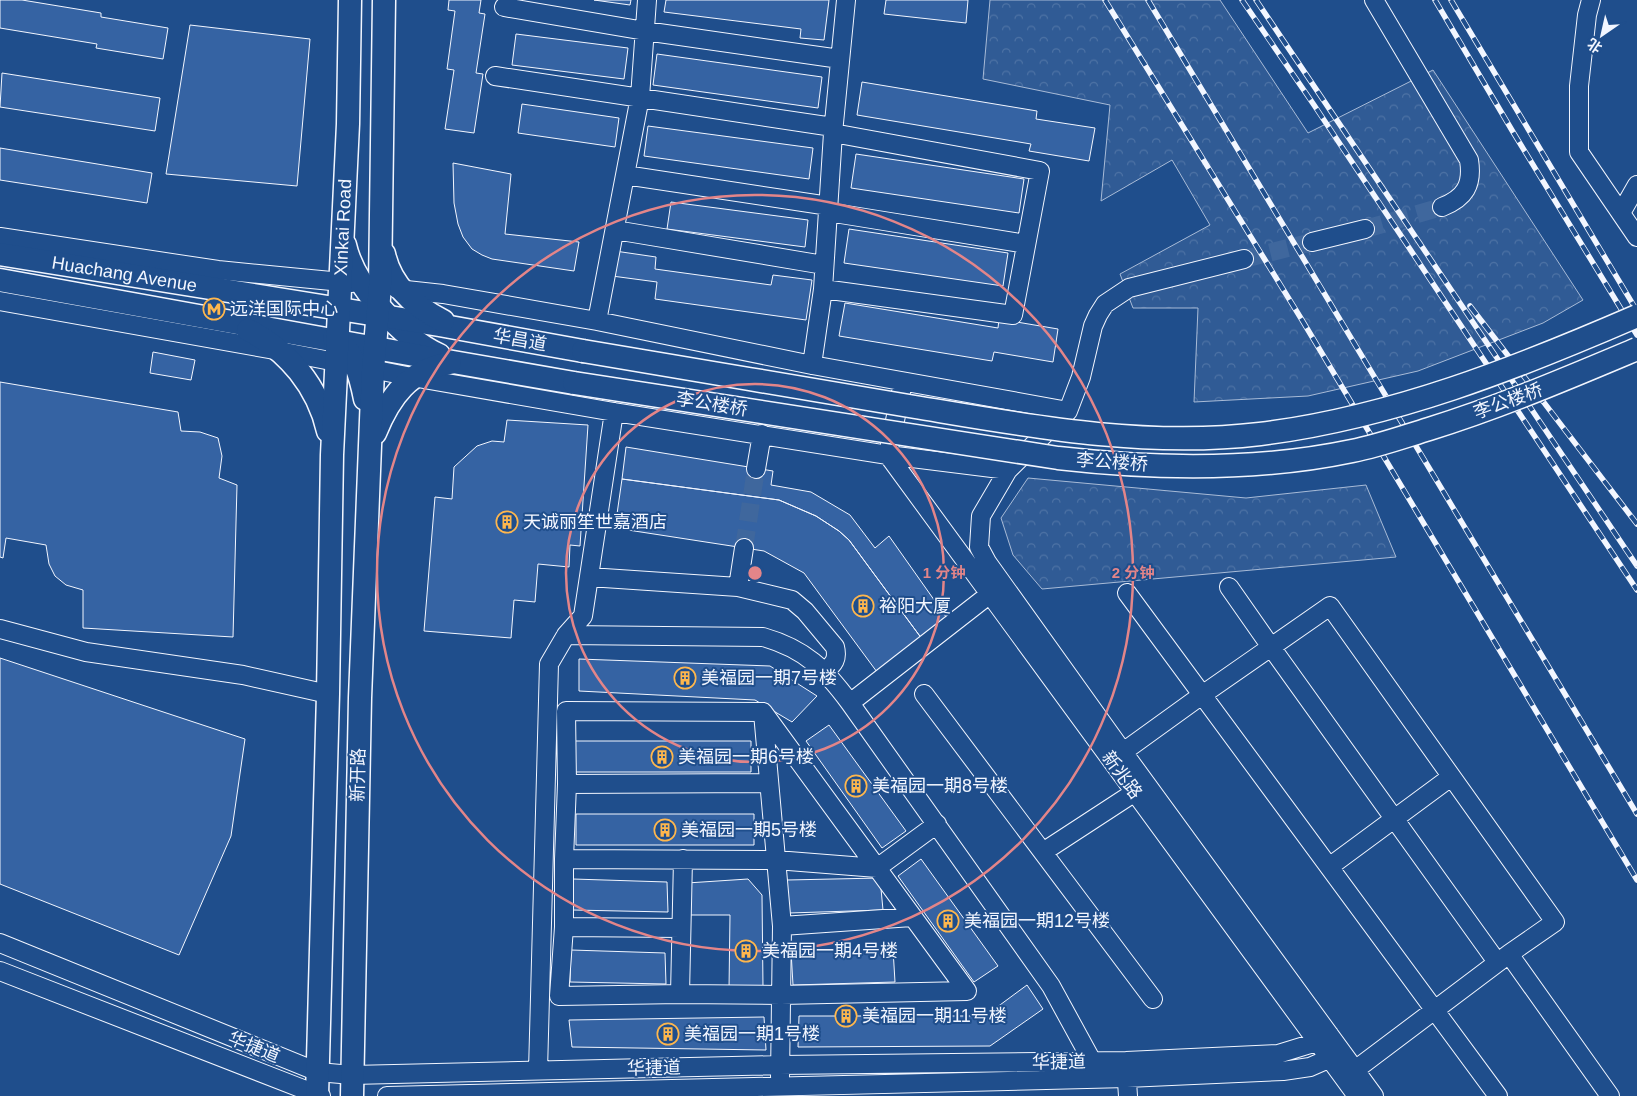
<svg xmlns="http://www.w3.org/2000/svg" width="1637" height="1096" font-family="Helvetica,'Noto Sans SC',sans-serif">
  <defs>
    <pattern id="forest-crowns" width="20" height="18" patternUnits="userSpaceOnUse" patternTransform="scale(1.25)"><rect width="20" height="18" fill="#305b95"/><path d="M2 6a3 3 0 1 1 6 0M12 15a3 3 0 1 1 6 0" fill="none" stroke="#4e73a5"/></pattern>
  </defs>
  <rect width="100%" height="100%" fill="#1f4e8c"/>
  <path fill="url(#forest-crowns)" stroke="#a8bbd7" d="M 990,0 L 1220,0 L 1308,133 L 1433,70 L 1583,300 L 1543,323 L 1418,371 L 1308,396 L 1194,402 L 1198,308 L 1133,308 L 1120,274 L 1210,225 L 1172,160 L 1101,201 L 1110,105 L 983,79 Z
    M 1028,478 L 1246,498 L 1366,485 L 1396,557 L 1042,589 L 1013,555 L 1001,518 Z"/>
  <path fill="#3563a3" stroke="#f2f6ff" d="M 0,0 L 22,0 L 101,13 L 101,17 L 168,28 L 163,59 L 96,48 L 97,44 L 0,28 Z
    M 449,0 L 481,0 L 479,13 L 485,14 L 476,73 L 483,74 L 474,133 L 445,129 L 454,70 L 447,69 L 455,11 L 448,10 Z
    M 594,0 L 631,0 L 630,5 Z
    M 666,0 L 829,0 L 824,40 L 800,38 L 801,29 L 664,12 Z
    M 886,0 L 968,0 L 966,23 L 884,14 Z
    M 190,25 L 310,39 L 297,186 L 166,174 Z
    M 516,34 L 628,48 L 624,79 L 512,65 Z
    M 657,54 L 822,77 L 818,108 L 653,85 Z
    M 2,73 L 160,98 L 155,131 L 0,107 Z
    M 862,82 L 1037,111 L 1036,119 L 1095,128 L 1089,161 L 1029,151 L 1031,144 L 857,115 Z
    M 522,104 L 619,118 L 615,147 L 518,133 Z
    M 648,126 L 813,148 L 809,179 L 644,156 Z
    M 0,148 L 152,173 L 147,203 L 0,180 Z
    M 856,154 L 1024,179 L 1019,213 L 851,188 Z
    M 453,163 L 511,174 L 505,234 L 579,242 L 574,271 L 492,259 L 482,255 L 472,249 L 463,237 L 458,224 L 454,203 Z
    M 671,202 L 808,220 L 805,247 L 667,229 Z
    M 849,229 L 1008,253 L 1003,286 L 844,263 Z
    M 615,251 L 656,257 L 655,269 L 771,285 L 773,275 L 812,280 L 806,320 L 655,299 L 657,282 L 612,276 Z
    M 845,303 L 998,328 L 999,319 L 1058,329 L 1053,362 L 994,352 L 992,361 L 839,336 Z
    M 153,352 L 195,360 L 191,380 L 150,373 Z
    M 0,382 L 178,412 L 181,431 L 200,432 L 218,438 L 222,456 L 219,478 L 237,485 L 233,637 L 83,628 L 83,590 L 66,585 L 55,576 L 49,564 L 46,545 L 6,538 L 3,558 L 0,557 Z
    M 507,420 L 588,425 L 580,546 L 570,545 L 569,567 L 538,564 L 535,602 L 514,600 L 511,638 L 424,631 L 435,497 L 452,499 L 454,467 L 477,446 L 492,441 L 504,442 Z
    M 626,447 L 773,471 L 771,485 L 811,492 L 850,515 L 875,548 L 889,536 L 949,621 L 922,639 L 849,540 L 839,531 L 816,516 L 779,500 L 622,479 Z
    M 622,479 L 779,500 L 816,516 L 839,531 L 849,540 L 922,639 L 877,672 L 804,573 L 764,551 L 615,528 Z
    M 0,658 L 245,739 L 231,836 L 179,955 L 0,884 Z
    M 579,659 L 770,666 L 817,696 L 792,722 L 755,700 L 579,691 Z
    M 829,725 L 906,831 L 882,848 L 806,741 Z
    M 574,741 L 751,741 L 751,772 L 574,772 Z
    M 576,814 L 754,814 L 754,845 L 576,845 Z
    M 921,859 L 998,966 L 974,982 L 898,876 Z
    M 880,878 L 883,910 L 789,913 L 787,880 Z
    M 573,879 L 667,882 L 668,912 L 573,910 Z
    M 748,879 L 762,895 L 763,988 L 729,989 L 730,915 L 688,915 L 687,883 Z
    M 893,949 L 895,982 L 793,985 L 791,951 Z
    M 571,950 L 665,953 L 666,984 L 570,982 Z
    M 1027,985 L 1043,1009 L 990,1046 L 798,1047 L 799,1016 L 985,1016 Z
    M 764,1017 L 766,1050 L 572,1047 L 569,1020 Z"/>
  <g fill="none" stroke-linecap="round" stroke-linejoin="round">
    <path stroke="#3f679d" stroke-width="18" stroke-dasharray="18 9" stroke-linecap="butt" d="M 1365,229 L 1442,207
      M 1244,259 L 1312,242
      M 744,548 L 756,469"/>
    <g stroke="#f2f6ff" stroke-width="20">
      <path id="minor" d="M 1374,0 L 1469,160 C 1473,185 1465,198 1442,207
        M 1591,0 L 1587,15 L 1579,86 L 1579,152 L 1637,237
        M 504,7 L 645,31 L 840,59
        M 495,76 L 833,127
        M 625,175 L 829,206
        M 828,212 L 1026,244
        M 1621,213 L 1637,185
        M 615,230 L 824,265
        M 0,237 L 218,270 L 352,283
        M 1312,242 L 1365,229
        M 1244,259 L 1129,288 L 1105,304 L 1098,315 L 1093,326 L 1081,377 L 1068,411 L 1008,470 L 981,516 L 979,547 L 987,562 L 1123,752 L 1374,1096
        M 397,289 L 443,294 L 597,321 L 812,365 L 1068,411
        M 823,289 L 1013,315 L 1040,171 L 833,133
        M 0,301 L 280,351 L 412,377 L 614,412 L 888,455 L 1008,470
        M 597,321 L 640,97 L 647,0
        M 812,365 L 823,289 L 833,133 L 846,0
        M 890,444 L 901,392
        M 888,455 L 1357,1096
        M 756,469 L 762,434
        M 589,577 L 738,587 L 792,600 L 805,611 L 835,647 C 838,659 834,664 825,671
        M 738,587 L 744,548
        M 1229,587 L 1271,647 L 1497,962
        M 1127,593 L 1498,1096
        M 0,629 L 86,652 L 243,675 L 328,694
        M 566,635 L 763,637 C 805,649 825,669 850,703 L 1051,986 L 1092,1061
        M 924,694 L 1153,999
        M 850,703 L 990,594
        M 763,712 L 566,711 L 567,784 L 769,783
        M 763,713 L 782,926 L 780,1077
        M 1123,752 L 1202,695 L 1330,606 L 1555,922 L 1509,954
        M 567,784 L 564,859 L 776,860 L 877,868 L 937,824
        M 1043,852 L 1135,792
        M 564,859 L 564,927 L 559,996 L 680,994 L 781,995 L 967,991 L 763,712
        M 1329,867 L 1451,777
        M 782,926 L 912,917
        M 564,927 L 681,928
        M 0,943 L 318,1072 L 352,1075 L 780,1065 L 1126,1061 L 1278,1054 L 1317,1042 L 1329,1034
        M 0,971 L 321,1096
        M 680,994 L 683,859
        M 1126,1067 L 1128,1096
        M 1355,1070 L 1509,954 L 1610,1096
        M 538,1071 L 549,664 L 566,635 L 583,616 L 614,412
        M 387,1096 L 1127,1078 L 1283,1071 L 1310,1067 L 1342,1053"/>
    </g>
    <g stroke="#f2f6ff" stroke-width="25">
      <g id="major">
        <path d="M 345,245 C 354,286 401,337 439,355"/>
        <path id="s1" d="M 0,254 L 439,325 L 583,351"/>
        <path d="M 384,254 C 391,286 415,307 443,321"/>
        <path d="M 0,280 L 453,362 L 574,383"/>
        <path d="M 248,330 C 288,350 318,387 328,431"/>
        <path d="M 334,338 C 354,350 361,378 365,399"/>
        <path d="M 375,433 C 390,396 409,370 450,363"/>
        <path id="s2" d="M 317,1096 L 328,694 L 332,455 L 348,124 L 350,0"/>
        <path d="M 352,1096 L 360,698 L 373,370 L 380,286 L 384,0"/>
      </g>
    </g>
    <use href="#minor" stroke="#1f4e8c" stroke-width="18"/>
    <use href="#major" stroke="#1f4e8c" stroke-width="22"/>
    <g stroke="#f2f6ff" stroke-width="5.5">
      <path id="rail" d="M 1105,0 L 1302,320 L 1637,880
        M 1148,0 L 1637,814
        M 1242,0 L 1314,105 L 1637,590
        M 1256,0 L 1637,566
        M 1435,0 L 1513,132 L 1637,335
        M 1451,0 L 1637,311
        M 1470,306 L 1637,524"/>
    </g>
    <use href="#rail" stroke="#1f4e8c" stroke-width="4" stroke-dasharray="11" stroke-linecap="butt"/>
    <g stroke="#f2f6ff" stroke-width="25" stroke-linecap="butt">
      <path id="major-bridge" d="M 583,351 C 694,370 804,388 915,407 C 1029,426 1144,448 1260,434 C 1391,418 1517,368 1637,316
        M 574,383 L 1058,458 C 1154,469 1257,471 1352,451 C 1378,446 1403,437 1429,429 C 1500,407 1568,378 1637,349"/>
    </g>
    <use href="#major-bridge" stroke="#1f4e8c" stroke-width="22"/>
  </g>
  <g fill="none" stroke="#e38589" stroke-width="2.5">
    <circle cx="755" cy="573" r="189"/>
    <circle cx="755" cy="573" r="378"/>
  </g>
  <defs>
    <g id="metro-ring" transform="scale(1.125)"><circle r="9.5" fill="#1f4e8c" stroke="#ffb74d" stroke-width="1.5"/><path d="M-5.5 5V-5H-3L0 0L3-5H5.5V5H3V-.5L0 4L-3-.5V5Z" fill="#ffb74d"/></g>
    <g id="building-ring" transform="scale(1.125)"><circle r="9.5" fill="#1f4e8c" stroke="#ffb74d" stroke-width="1.5"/><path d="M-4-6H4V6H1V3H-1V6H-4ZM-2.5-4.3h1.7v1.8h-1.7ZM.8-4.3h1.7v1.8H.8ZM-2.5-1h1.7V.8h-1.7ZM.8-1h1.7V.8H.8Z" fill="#ffb74d"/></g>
  </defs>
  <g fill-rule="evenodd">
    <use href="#metro-ring" x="214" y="309"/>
    <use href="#building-ring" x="507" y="522"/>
    <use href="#building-ring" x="863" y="606"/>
    <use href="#building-ring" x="685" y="678"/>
    <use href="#building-ring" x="662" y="757"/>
    <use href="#building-ring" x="856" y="786"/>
    <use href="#building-ring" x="665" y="830"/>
    <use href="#building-ring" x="948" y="921"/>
    <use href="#building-ring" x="746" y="951"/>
    <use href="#building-ring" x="846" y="1016"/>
    <use href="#building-ring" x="668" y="1034"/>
  </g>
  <g text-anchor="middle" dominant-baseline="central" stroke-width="4" stroke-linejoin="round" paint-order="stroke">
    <g font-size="18" fill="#f2f6ff" stroke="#1f4e8c">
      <text stroke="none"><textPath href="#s2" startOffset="869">Xinkai Road</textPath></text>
      <text stroke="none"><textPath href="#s1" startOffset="126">Huachang Avenue</textPath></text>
      <text transform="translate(520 340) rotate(10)">华昌道</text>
      <text transform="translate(1508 401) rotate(-20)">李公楼桥</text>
      <text transform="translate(712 404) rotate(9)">李公楼桥</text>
      <text transform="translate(1112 462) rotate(4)">李公楼桥</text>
      <text transform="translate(358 775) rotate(-89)">新开路</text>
      <text transform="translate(1122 775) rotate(54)">新兆路</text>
      <text transform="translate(254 1047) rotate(22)">华捷道</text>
      <text transform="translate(1059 1062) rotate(-1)">华捷道</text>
      <text transform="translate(654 1068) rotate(-1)">华捷道</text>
    </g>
    <g font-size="18" fill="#f2f6ff" stroke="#1f4e8c" text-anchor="start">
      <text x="230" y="309">远洋国际中心</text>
      <text x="523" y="522">天诚丽笙世嘉酒店</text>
      <text x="879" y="606">裕阳大厦</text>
      <text x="701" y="678">美福园一期7号楼</text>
      <text x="678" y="757">美福园一期6号楼</text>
      <text x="872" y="786">美福园一期8号楼</text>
      <text x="681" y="830">美福园一期5号楼</text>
      <text x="964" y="921">美福园一期12号楼</text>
      <text x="762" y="951">美福园一期4号楼</text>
      <text x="862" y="1016">美福园一期11号楼</text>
      <text x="684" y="1034">美福园一期1号楼</text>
    </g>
  </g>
  <circle cx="755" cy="573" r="8" fill="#e38589" stroke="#1f4e8c" stroke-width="2.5"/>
  <g font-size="15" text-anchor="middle" font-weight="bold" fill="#e38589" stroke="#1f4e8c" stroke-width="4" stroke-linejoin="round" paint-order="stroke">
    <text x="944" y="578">1 分钟</text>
    <text x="1133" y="578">2 分钟</text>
  </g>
  <g transform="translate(1602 35) rotate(214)" stroke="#1f4e8c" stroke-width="4" paint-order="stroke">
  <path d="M0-4L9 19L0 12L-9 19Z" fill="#f2f6ff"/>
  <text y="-8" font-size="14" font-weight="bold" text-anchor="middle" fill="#f2f6ff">北</text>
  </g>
</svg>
